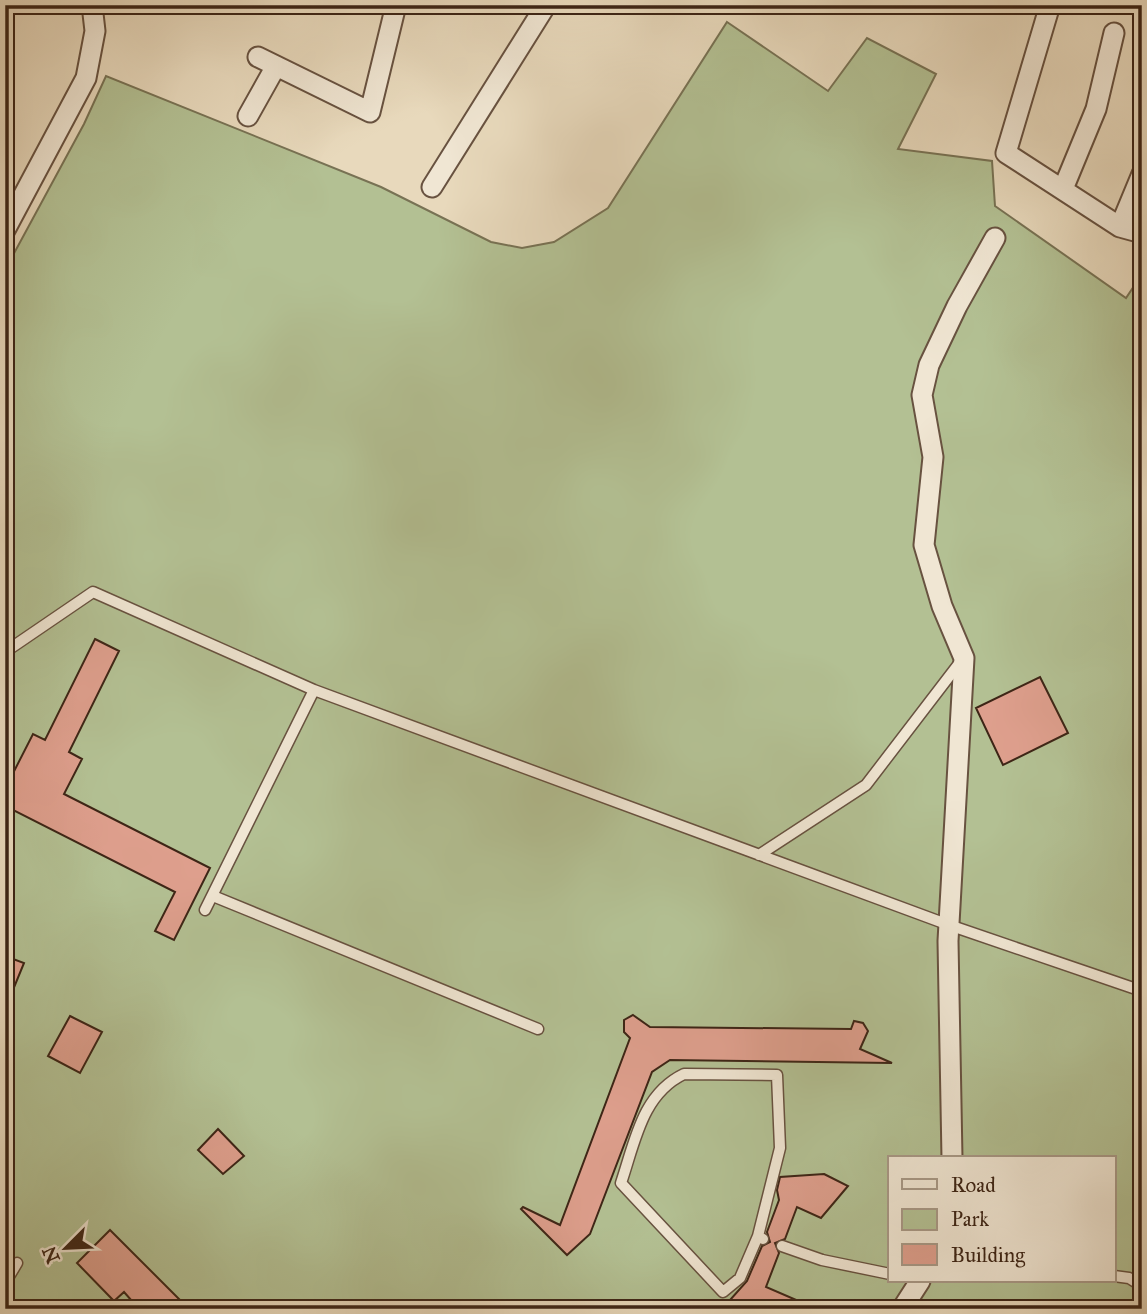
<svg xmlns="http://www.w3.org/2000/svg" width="1147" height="1314" font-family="'IM FELL Great Primer',serif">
  <rect width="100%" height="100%" fill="#e8d9bc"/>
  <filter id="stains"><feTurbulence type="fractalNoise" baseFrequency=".00286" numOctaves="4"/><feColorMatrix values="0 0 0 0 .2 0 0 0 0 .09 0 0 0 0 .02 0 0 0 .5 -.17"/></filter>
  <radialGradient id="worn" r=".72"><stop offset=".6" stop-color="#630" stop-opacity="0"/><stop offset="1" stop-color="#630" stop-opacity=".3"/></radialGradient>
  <path fill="#b3c093" stroke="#787254" stroke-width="2" fill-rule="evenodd" d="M 727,22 L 828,91 L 867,38 L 936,74 L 898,149 L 992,161 L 995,206 L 1126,298 L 1142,274 L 1142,1309 L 5,1309 L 5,270 L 84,124 L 106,76 L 381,187 L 491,242 L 522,248 L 554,242 L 608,208 ZM 890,1158 L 1114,1158 L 1114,1281 L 890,1281 Z"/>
  <path fill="#de9f8d" stroke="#3d2516" stroke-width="2" d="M 95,639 L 119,651 L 69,752 L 82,759 L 64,794 L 210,868 L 174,940 L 155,931 L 175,892 L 5,806 L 5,789 L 33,734 L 45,740 Z
    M 1040,677 L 1068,733 L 1003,765 L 976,708 Z
    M 5,956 L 24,963 L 6,1007 L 5,1007 Z
    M 633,1015 L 650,1027 L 851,1029 L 854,1021 L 863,1023 L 868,1031 L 860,1049 L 892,1063 L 670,1060 L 652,1072 L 590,1234 L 567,1255 L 521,1209 L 523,1207 L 560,1225 L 630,1038 L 624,1032 L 624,1020 Z
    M 70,1016 L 102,1032 L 80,1073 L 48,1056 Z
    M 218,1129 L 244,1156 L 223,1174 L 198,1150 Z
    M 824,1174 L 848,1186 L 821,1218 L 797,1207 L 785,1239 L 775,1243 L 779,1253 L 766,1287 L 817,1309 L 722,1309 L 747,1281 L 762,1246 L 770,1242 L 767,1232 L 779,1200 L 777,1190 L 780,1177 Z
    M 110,1230 L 189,1309 L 139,1309 L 124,1292 L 114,1301 L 77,1263 Z"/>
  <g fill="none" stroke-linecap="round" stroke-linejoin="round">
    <g stroke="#685240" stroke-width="13">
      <path id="lane" d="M 5,652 L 93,592 L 314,690 L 949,925 L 1142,991
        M 759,855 L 866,785 L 961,661
        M 213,896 L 538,1029
        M 205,910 L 314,690
        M 758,1236 L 740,1278 L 723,1292 L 621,1183 C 635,1142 642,1094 684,1074 L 777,1075 L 780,1148 L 758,1236 L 763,1239
        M 782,1246 L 822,1260 L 890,1274
        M 1114,1276 L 1129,1278 L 1142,1286
        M 5,1283 L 17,1263"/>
    </g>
    <g stroke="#685240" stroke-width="23">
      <path id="street" d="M 1050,5 L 1006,153 L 1120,227 L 1142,233
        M 258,57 L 370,112 L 396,5
        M 248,116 L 276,66
        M 432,187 L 546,5
        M 1063,189 L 1096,109 L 1114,33
        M 1120,227 L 1142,174
        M 5,230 L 86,78 L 95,31 L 92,5
        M 952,1158 L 948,941 L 964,658 L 942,606 L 924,545 L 933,457 L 922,395 L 929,365 L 957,306 L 995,238
        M 902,1309 L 920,1281"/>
    </g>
    <use href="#lane" stroke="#f0e6d3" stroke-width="10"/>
    <use href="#street" stroke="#f0e6d3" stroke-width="19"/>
  </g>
  <rect width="1147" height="1314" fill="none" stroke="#e8d9bc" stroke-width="28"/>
  <rect x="7" y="7" width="1133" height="1300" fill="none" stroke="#3d2516" stroke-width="3.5"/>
  <rect x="14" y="14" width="1119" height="1286" fill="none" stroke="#3d2516" stroke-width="2"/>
  <rect x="888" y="1156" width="228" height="126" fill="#f0e6d3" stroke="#a89987" stroke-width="2"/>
  <rect x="902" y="1179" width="35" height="10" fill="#f0e6d3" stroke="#a89987" stroke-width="2"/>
  <text x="951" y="1192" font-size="21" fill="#3d2516">Road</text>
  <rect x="902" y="1209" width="35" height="21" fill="#b3c093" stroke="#a89987" stroke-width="2"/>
  <text x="951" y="1226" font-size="21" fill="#3d2516">Park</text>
  <rect x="902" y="1244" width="35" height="21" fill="#de9f8d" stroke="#a89987" stroke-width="2"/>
  <text x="951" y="1262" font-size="21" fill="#3d2516">Building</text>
  <g transform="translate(66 1248) rotate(246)" stroke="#f0e6d3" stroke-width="5" paint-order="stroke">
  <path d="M0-5L12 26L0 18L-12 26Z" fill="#3d2516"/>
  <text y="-10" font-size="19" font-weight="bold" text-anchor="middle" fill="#3d2516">N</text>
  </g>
  <rect width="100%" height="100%" filter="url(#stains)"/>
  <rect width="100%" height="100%" fill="url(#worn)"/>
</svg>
